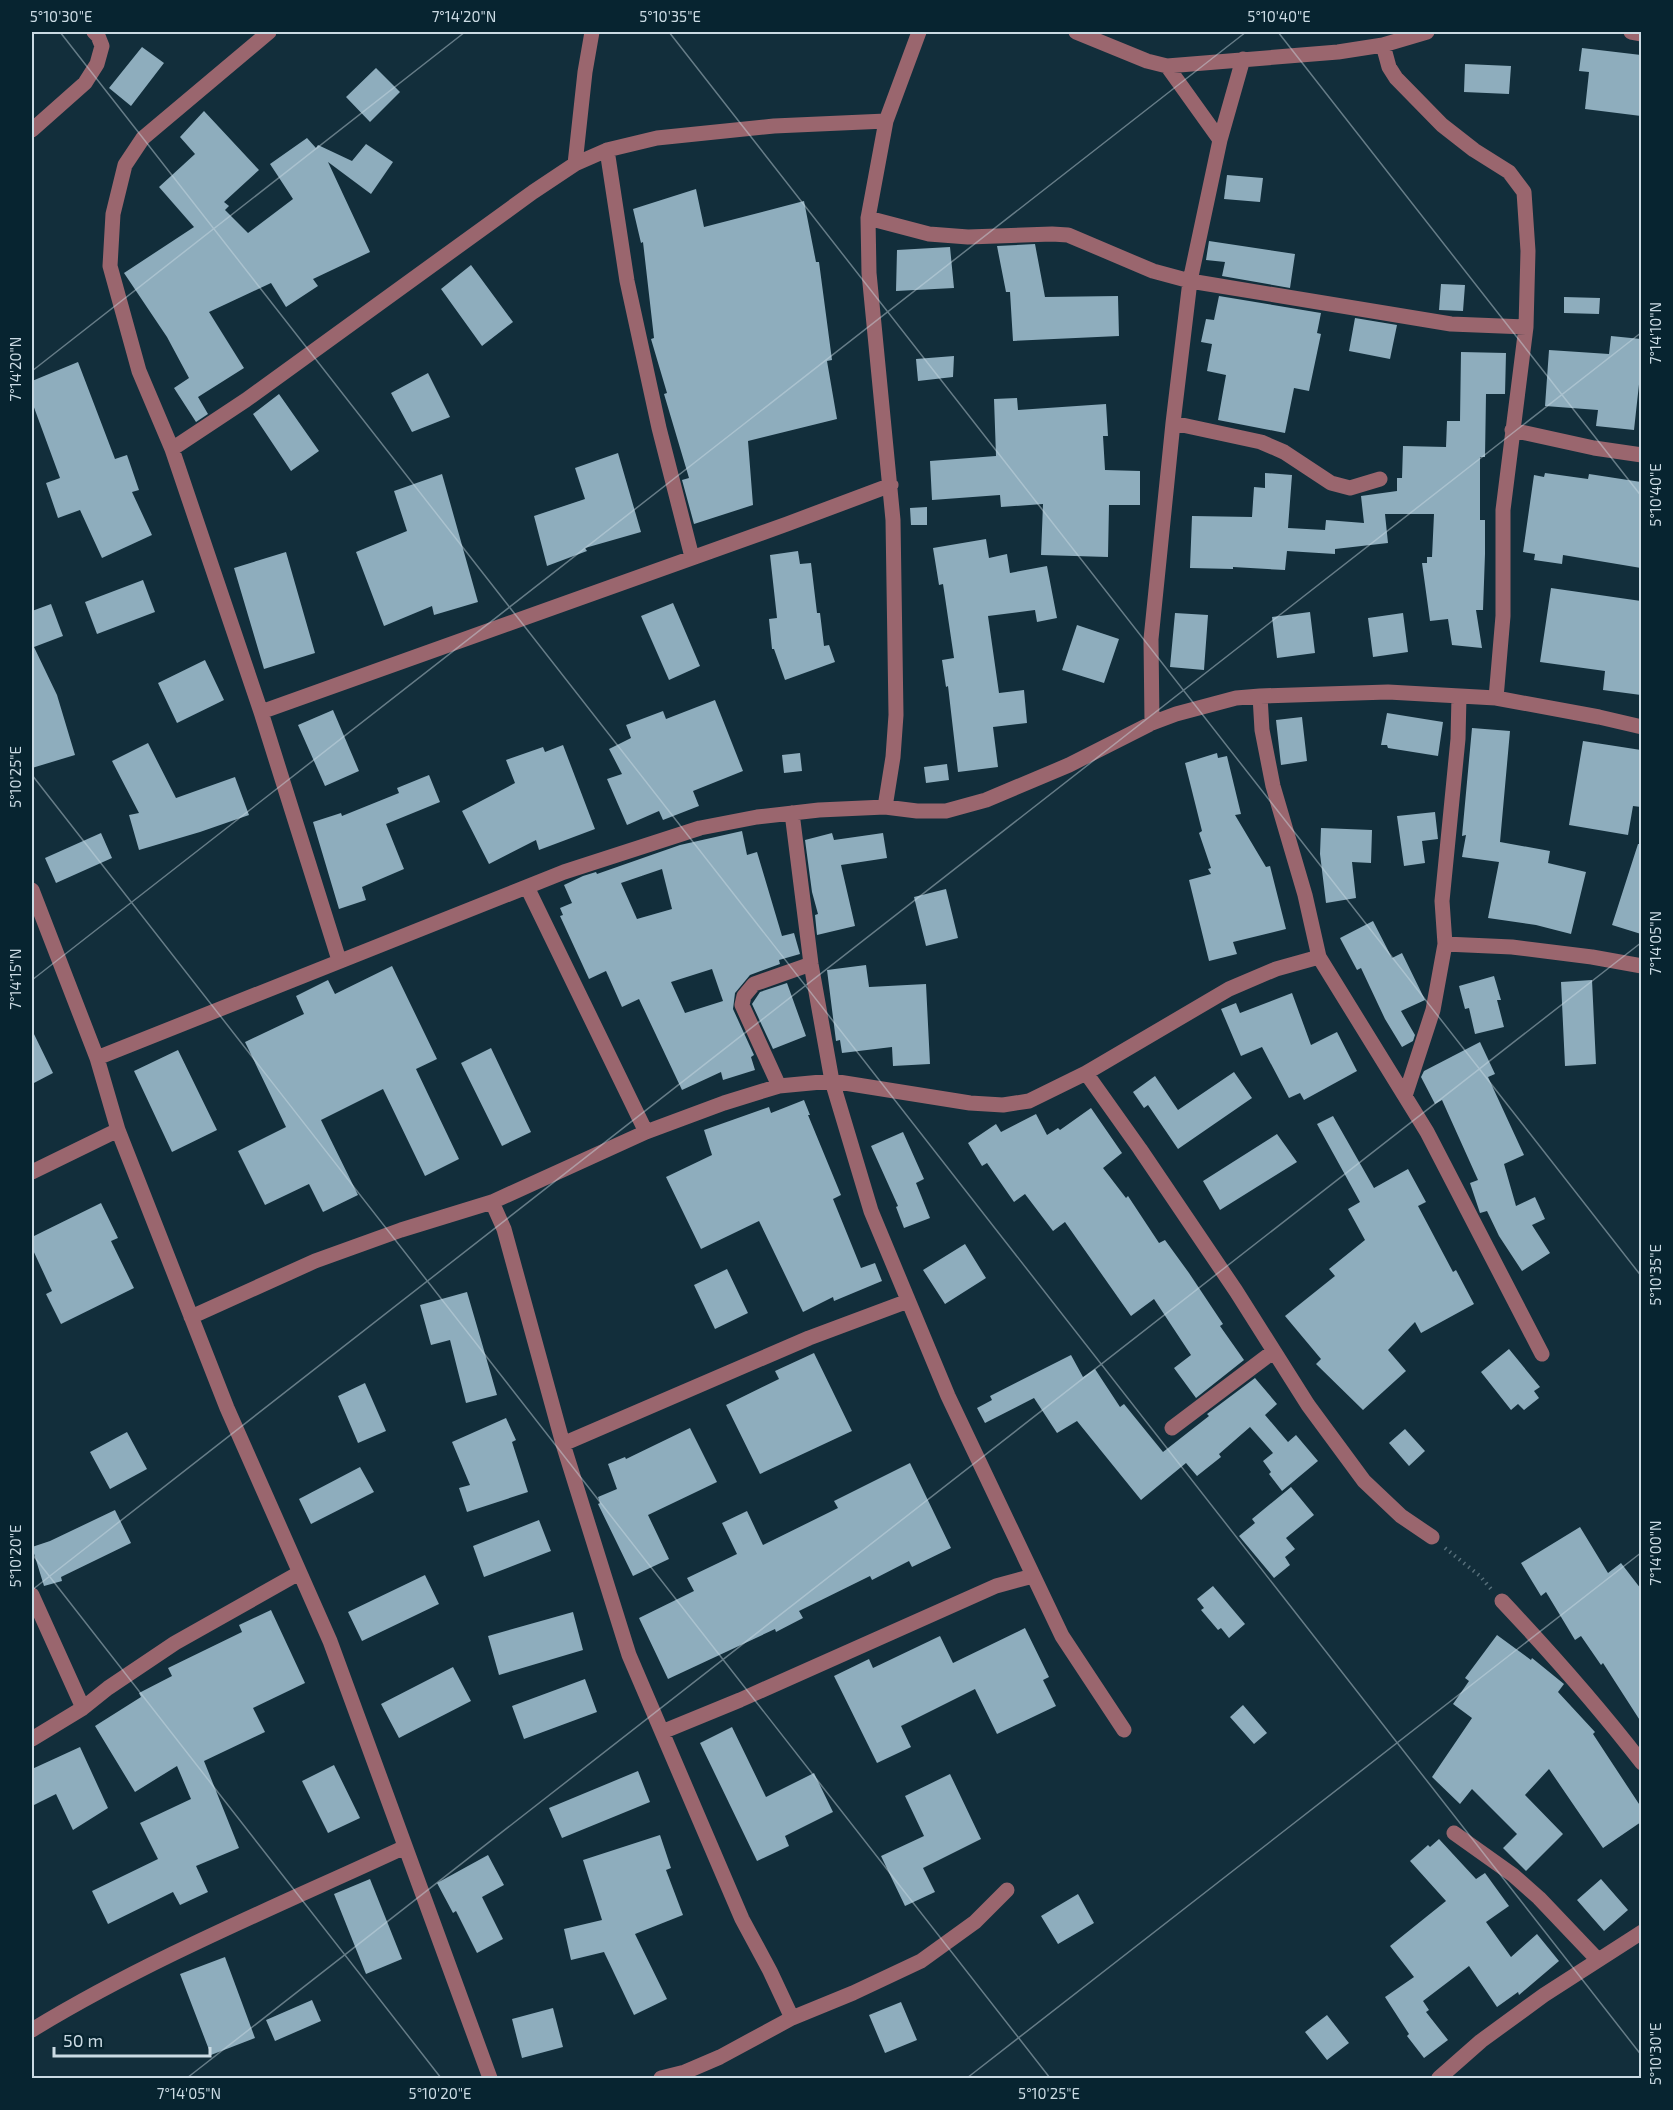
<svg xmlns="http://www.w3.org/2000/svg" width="1673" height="2110" font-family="'Exo 2',sans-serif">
  <rect width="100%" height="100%" fill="#122e3b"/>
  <path fill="#8eadbd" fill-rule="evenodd" d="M 142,47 L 164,63 L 131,106 L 109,88 Z
    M 1582,48 L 1641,55 L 1641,116 L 1585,109 L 1589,72 L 1579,71 Z
    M 1465,64 L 1511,66 L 1509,94 L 1464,92 Z
    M 376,68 L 400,92 L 370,122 L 346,97 Z
    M 204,111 L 259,170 L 224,202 L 229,206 L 225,210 L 248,233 L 293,199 L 270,164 L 307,138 L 316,148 L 318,145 L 352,161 L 366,144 L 393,162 L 371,194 L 328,162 L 370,252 L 313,279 L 318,286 L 286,307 L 271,283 L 209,312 L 244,368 L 198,397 L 208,414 L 196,422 L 174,388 L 189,378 L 167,337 L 124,273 L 194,227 L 159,187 L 195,154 L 180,137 Z
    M 1227,175 L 1263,178 L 1260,202 L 1224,199 Z
    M 696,189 L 704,227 L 804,201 L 816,262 L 819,262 L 832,360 L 827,361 L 837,419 L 748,441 L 753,505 L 694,524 L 682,480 L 689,478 L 664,394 L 667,393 L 651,339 L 654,338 L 643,242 L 641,243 L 633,209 Z
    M 1209,241 L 1295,254 L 1290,288 L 1222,276 L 1225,262 L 1206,260 Z
    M 1035,244 L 1045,297 L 1118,296 L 1119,336 L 1013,341 L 1010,292 L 1006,292 L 997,246 Z
    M 950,247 L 954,288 L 896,291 L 897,250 Z
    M 471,265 L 513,322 L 482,346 L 441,289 Z
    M 1441,284 L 1465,285 L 1463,311 L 1439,310 Z
    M 1219,296 L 1321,313 L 1317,333 L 1321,334 L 1309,391 L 1294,388 L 1285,433 L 1218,420 L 1226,375 L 1207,371 L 1212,344 L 1201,342 L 1206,319 L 1214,320 Z
    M 1564,297 L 1600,298 L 1599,314 L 1564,313 Z
    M 1355,318 L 1397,325 L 1390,359 L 1349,351 Z
    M 1611,336 L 1641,339 L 1641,366 L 1634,430 L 1596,426 L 1598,410 L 1545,406 L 1549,350 L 1609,354 Z
    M 1461,352 L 1506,353 L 1505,394 L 1486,394 L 1485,457 L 1480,457 L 1480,520 L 1485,520 L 1485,554 L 1483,610 L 1476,610 L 1482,648 L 1452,645 L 1448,619 L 1430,621 L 1422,563 L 1427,563 L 1427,557 L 1432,557 L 1434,514 L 1385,514 L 1388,543 L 1335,549 L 1335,554 L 1287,551 L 1285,570 L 1233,567 L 1233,569 L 1190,568 L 1192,516 L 1252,517 L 1254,487 L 1265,488 L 1265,473 L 1292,475 L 1288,528 L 1325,530 L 1326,520 L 1364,523 L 1361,496 L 1397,491 L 1397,478 L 1402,478 L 1403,446 L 1446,447 L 1447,421 L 1460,421 Z
    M 954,356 L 953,377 L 918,381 L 916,359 Z
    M 78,362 L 115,459 L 127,455 L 139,490 L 132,492 L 152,535 L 102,558 L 80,510 L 58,518 L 46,483 L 60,478 L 32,402 L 32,381 Z
    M 428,373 L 450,417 L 412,432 L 391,393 Z
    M 279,394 L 319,451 L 291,471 L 253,414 Z
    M 1017,398 L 1018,410 L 1106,404 L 1108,436 L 1103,436 L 1105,470 L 1140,471 L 1140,505 L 1109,505 L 1108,557 L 1041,555 L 1043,504 L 1001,507 L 1000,495 L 932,500 L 930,461 L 996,456 L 994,399 Z
    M 618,453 L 641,532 L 585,548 L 587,551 L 547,566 L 534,516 L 585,499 L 575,468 Z
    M 1545,473 L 1588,479 L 1589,474 L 1641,482 L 1641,568 L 1563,555 L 1562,564 L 1534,560 L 1535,554 L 1523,552 L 1534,475 L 1544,477 Z
    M 442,474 L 478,602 L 434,615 L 432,606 L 384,626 L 356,552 L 407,531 L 394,491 Z
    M 927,507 L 927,525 L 911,525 L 910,508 Z
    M 986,539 L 989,558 L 1007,554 L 1010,573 L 1047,566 L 1057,618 L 1037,622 L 1035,610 L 988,616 L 999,693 L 1024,690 L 1027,723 L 993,727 L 998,767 L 958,772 L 948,686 L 946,687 L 942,660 L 954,658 L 943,584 L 939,585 L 933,548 Z
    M 798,551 L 800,564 L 811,563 L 817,613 L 820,613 L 824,646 L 829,645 L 835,662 L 785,680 L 774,649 L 772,649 L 769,619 L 777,618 L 770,555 Z
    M 286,552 L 315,653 L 264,669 L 234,568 Z
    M 143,580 L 155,612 L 97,634 L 85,602 Z
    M 1551,588 L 1641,601 L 1641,695 L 1603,690 L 1605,671 L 1540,662 Z
    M 673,603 L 700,666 L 669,680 L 641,616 Z
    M 51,604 L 63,636 L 34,647 L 57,695 L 75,755 L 32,768 L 32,611 Z
    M 1310,612 L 1315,653 L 1277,658 L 1272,617 Z
    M 1175,613 L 1208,615 L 1204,670 L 1170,667 Z
    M 1403,613 L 1408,652 L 1373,657 L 1368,618 Z
    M 1077,625 L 1119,639 L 1104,683 L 1062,670 Z
    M 205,660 L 224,700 L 177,723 L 158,683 Z
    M 715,700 L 743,771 L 693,791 L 699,806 L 663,820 L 659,811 L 627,825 L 607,779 L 622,774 L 609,749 L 631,738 L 626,725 L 663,711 L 666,719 Z
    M 333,710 L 359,771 L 325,786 L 298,725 Z
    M 1387,713 L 1443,722 L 1438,756 L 1388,748 L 1387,745 L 1381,745 Z
    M 1302,717 L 1307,761 L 1281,765 L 1276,720 Z
    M 1472,728 L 1510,731 L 1500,842 L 1550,851 L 1548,863 L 1586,872 L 1571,934 L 1536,925 L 1488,918 L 1499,862 L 1462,857 L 1466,835 L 1462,836 Z
    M 1583,741 L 1641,750 L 1641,807 L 1633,806 L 1628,835 L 1569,825 Z
    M 148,743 L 176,798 L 235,777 L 249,815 L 200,832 L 139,850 L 129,815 L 139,813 L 112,761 Z
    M 563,745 L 595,829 L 539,850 L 536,840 L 489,864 L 462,811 L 515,783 L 506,760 L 543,747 L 545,752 Z
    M 800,753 L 802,771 L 784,773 L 782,755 Z
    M 1217,753 L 1218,758 L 1227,756 L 1241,814 L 1235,815 L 1266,867 L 1270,866 L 1286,929 L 1233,942 L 1237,954 L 1209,961 L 1189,880 L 1211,874 L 1208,869 L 1211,868 L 1199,833 L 1202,831 L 1185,763 Z
    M 947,764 L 949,780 L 926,783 L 924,767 Z
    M 429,775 L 440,802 L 386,824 L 404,869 L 362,887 L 366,900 L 339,909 L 313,822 L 341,813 L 342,816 L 399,793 L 397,788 Z
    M 1435,812 L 1438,839 L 1422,841 L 1425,863 L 1404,866 L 1397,816 Z
    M 1321,828 L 1372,830 L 1371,863 L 1352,862 L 1356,898 L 1326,903 L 1320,854 Z
    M 742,831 L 747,855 L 757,852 L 782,936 L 794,933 L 800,954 L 779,960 L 780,964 L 750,975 L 735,993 L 733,1009 L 754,1055 L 751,1057 L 755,1070 L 723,1080 L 721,1072 L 682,1090 L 639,999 L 622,1007 L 606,971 L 589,979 L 560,916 L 563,915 L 560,908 L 572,903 L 564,885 L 583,876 L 596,872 L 597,874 L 680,845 ZM 662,869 L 672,909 L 637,919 L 621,883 ZM 712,969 L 723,1001 L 685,1013 L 671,982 Z
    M 101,833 L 112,858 L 56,883 L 45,858 Z
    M 832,833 L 834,840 L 883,833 L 887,858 L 841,865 L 855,926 L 817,935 L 815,915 L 818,914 L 812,892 L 805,840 Z
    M 1638,844 L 1641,844 L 1641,934 L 1612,925 Z
    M 946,889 L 958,938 L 926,946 L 914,897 Z
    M 1373,921 L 1392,958 L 1402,953 L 1425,1000 L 1401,1011 L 1415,1035 L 1413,1041 L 1402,1047 L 1385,1019 L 1361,968 L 1357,970 L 1340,938 Z
    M 866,965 L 869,987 L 926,984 L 930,1064 L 893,1066 L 892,1047 L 842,1053 L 840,1040 L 836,1041 L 827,970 Z
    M 392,966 L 437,1059 L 416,1069 L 459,1159 L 425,1176 L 383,1089 L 321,1120 L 358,1195 L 323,1212 L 309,1184 L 265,1205 L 238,1151 L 286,1127 L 245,1042 L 304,1014 L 296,996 L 328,980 L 335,994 Z
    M 1494,976 L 1501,1000 L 1497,1000 L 1504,1027 L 1475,1034 L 1469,1008 L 1465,1009 L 1459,986 Z
    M 1592,980 L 1596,1064 L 1565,1066 L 1561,982 Z
    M 787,983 L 806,1036 L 773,1049 L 752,1004 L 760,992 Z
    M 1292,993 L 1311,1045 L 1337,1032 L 1357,1071 L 1304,1100 L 1300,1093 L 1289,1098 L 1262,1047 L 1241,1056 L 1221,1009 L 1236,1003 L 1240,1013 Z
    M 32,1030 L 53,1073 L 32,1084 Z
    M 1480,1042 L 1495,1074 L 1488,1077 L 1524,1155 L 1504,1164 L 1516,1206 L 1535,1197 L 1545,1219 L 1532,1225 L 1550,1253 L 1522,1271 L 1499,1236 L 1487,1211 L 1480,1213 L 1470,1183 L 1478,1180 L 1442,1100 L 1435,1104 L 1421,1077 L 1424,1071 Z
    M 491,1048 L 531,1132 L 502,1146 L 461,1063 Z
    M 178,1050 L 217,1130 L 172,1152 L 134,1071 Z
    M 1234,1072 L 1252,1098 L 1178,1149 L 1148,1105 L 1144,1108 L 1133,1092 L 1155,1076 L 1178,1110 Z
    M 804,1100 L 810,1115 L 808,1115 L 841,1195 L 833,1199 L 861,1268 L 875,1263 L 882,1281 L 834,1301 L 833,1297 L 803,1312 L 759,1221 L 701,1249 L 666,1177 L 712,1155 L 704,1130 L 769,1107 L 771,1113 Z
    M 1091,1108 L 1122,1153 L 1103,1168 L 1126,1198 L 1128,1196 L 1159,1243 L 1165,1240 L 1189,1273 L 1223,1324 L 1220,1326 L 1244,1360 L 1196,1398 L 1174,1368 L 1191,1355 L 1154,1299 L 1131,1316 L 1065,1222 L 1053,1231 L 1025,1194 L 1014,1202 L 987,1163 L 982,1166 L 968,1143 L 996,1124 L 1001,1132 L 1036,1114 L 1047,1135 L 1058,1128 L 1060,1130 Z
    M 1333,1116 L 1374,1188 L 1408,1169 L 1426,1202 L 1418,1206 L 1453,1272 L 1456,1270 L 1474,1304 L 1421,1333 L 1415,1322 L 1388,1350 L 1406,1371 L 1363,1410 L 1316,1364 L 1321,1359 L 1285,1316 L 1335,1276 L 1329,1269 L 1365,1240 L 1348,1209 L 1360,1202 L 1317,1124 Z
    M 903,1132 L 924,1179 L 916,1183 L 930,1218 L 904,1228 L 896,1207 L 898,1206 L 871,1146 Z
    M 1277,1134 L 1297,1162 L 1220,1210 L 1203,1181 Z
    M 101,1203 L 118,1238 L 111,1241 L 134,1288 L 61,1324 L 46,1294 L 52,1291 L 32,1248 L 32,1237 Z
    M 965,1244 L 986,1278 L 945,1304 L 923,1270 Z
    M 727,1269 L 748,1313 L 715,1329 L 694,1285 Z
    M 467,1292 L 497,1395 L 466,1403 L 450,1340 L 431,1345 L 420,1305 Z
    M 1509,1349 L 1540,1387 L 1534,1391 L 1539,1398 L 1524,1410 L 1518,1404 L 1511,1410 L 1481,1372 Z
    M 814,1353 L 852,1431 L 760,1474 L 726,1405 L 779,1379 L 775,1371 Z
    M 1071,1355 L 1083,1377 L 1095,1369 L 1120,1407 L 1124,1404 L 1163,1452 L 1209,1416 L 1207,1414 L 1255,1378 L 1277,1404 L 1265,1415 L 1288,1442 L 1296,1435 L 1318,1461 L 1282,1491 L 1269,1474 L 1271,1472 L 1263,1461 L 1273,1453 L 1250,1427 L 1219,1454 L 1221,1457 L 1197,1476 L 1186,1463 L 1141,1500 L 1077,1421 L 1057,1433 L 1034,1398 L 985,1423 L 977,1408 L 992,1400 L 990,1396 Z
    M 365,1383 L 386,1431 L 358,1443 L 338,1396 Z
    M 506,1418 L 516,1440 L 512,1442 L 528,1492 L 467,1512 L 459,1488 L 470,1485 L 452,1442 Z
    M 690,1428 L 717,1482 L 648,1515 L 669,1559 L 633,1576 L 598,1504 L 600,1503 L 598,1497 L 617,1489 L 608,1464 L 625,1457 L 626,1459 Z
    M 1405,1429 L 1425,1451 L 1409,1466 L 1389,1443 Z
    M 127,1432 L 147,1469 L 110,1489 L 90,1452 Z
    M 910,1463 L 951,1548 L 912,1567 L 909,1561 L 872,1580 L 870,1576 L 799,1611 L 803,1618 L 776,1632 L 775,1629 L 668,1679 L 639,1618 L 694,1591 L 687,1578 L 737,1554 L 722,1523 L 747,1511 L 763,1545 L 838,1508 L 834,1501 Z
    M 360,1467 L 374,1492 L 311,1524 L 299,1499 Z
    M 1291,1487 L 1314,1515 L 1286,1538 L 1295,1549 L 1285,1557 L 1290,1565 L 1274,1578 L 1239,1536 L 1255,1523 L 1252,1519 Z
    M 115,1510 L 131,1543 L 61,1577 L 62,1581 L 44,1586 L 32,1547 L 50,1541 Z
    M 539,1520 L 551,1551 L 484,1577 L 473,1546 Z
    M 1580,1527 L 1608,1573 L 1621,1563 L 1641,1589 L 1641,1722 L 1603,1663 L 1601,1665 L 1581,1636 L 1575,1640 L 1546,1592 L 1541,1596 L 1521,1563 Z
    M 425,1575 L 439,1604 L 362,1641 L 348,1612 Z
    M 1213,1586 L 1245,1624 L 1229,1638 L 1221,1628 L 1218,1630 L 1201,1610 L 1204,1608 L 1197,1599 Z
    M 271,1610 L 305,1683 L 253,1708 L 265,1732 L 204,1761 L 239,1848 L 196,1866 L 208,1892 L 180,1905 L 173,1892 L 108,1924 L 92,1891 L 158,1859 L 140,1823 L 191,1799 L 177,1766 L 135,1792 L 95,1726 L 141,1697 L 139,1693 L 172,1676 L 168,1668 L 242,1632 L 239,1625 Z
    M 573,1612 L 583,1650 L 499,1675 L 488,1636 Z
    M 1025,1628 L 1049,1677 L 1043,1680 L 1056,1706 L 997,1734 L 975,1689 L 901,1726 L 911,1747 L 877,1763 L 834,1676 L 869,1659 L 873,1668 L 940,1636 L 953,1663 Z
    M 1497,1635 L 1531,1660 L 1532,1658 L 1564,1684 L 1558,1692 L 1595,1732 L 1593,1734 L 1641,1807 L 1641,1822 L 1603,1848 L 1549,1769 L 1525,1795 L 1563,1834 L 1526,1871 L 1503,1848 L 1517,1834 L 1472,1789 L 1460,1804 L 1432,1777 L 1472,1718 L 1453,1704 L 1469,1681 L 1465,1678 Z
    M 453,1667 L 471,1701 L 399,1738 L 381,1704 Z
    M 585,1679 L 597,1712 L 524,1739 L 512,1706 Z
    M 1243,1705 L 1267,1733 L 1254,1744 L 1230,1717 Z
    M 732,1727 L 766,1797 L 814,1773 L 833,1812 L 785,1836 L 789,1846 L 757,1861 L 700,1743 Z
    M 80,1747 L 108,1808 L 73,1830 L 56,1794 L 32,1806 L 32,1769 Z
    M 334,1765 L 360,1818 L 328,1833 L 302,1781 Z
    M 638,1771 L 650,1802 L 562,1838 L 549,1808 Z
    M 950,1774 L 981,1839 L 923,1868 L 935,1892 L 905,1906 L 881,1856 L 924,1836 L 905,1796 Z
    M 660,1835 L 671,1868 L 666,1870 L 683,1915 L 635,1934 L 667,1999 L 634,2015 L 604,1952 L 571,1960 L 564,1929 L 602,1920 L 583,1860 Z
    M 1439,1839 L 1476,1879 L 1485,1873 L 1509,1906 L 1486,1922 L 1511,1957 L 1537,1934 L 1559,1961 L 1519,1995 L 1518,1992 L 1497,2007 L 1469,1966 L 1423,2001 L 1429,2010 L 1426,2012 L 1448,2040 L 1424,2058 L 1407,2036 L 1409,2034 L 1385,1997 L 1414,1977 L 1390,1946 L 1446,1901 L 1410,1861 L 1428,1845 L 1430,1847 Z
    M 488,1855 L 504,1885 L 482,1897 L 503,1939 L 477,1953 L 456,1911 L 453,1913 L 437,1883 Z
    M 370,1879 L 402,1959 L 366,1974 L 334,1894 Z
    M 1601,1879 L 1628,1910 L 1604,1931 L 1577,1900 Z
    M 1078,1894 L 1094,1923 L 1058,1944 L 1041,1916 Z
    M 225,1957 L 255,2038 L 211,2055 L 180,1974 Z
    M 312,2000 L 321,2021 L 275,2041 L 266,2020 Z
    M 901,2002 L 917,2040 L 885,2053 L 869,2015 Z
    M 553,2008 L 563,2047 L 522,2058 L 512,2019 Z
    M 1327,2015 L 1349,2043 L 1327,2060 L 1305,2032 Z"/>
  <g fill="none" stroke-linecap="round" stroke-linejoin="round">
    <path stroke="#576f7a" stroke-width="4" stroke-dasharray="1.5 4.5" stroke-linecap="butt" d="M 1445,1548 L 1480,1576 L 1491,1589"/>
    <path stroke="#9a666e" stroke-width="15" d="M 1076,32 L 1147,61 L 1167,66 L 1338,52 L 1383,45 L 1427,32
      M 1631,32 L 1642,34
      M 1383,45 L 1389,67 L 1396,78 L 1442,125 L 1474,150 L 1509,172 L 1524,192 L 1528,251 L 1526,327 L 1503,510 L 1503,616 L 1496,698
      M 1167,66 L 1220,140
      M 32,130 L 85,83 L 97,64 L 102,46 L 98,36 L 94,32
      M 607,150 L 627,281 L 659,428 L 692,557
      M 575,164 L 585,72 L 592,32
      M 868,218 L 929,234 L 968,237 L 1052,234 L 1068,235 L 1153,271 L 1190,281 L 1451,324 L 1526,327
      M 1173,423 L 1261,442 L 1284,452 L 1331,483 L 1350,488 L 1380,479
      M 1512,430 L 1594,448 L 1642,455
      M 172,449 L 139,371 L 110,266 L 113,214 L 125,165 L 143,138 L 269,32
      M 1260,696 L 1262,730 L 1273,786 L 1305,895 L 1319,957 L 1427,1132 L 1542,1354
      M 261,712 L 787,524 L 891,485
      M 1152,723 L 1151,639 L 1173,423 L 1190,281 L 1220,140 L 1243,59
      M 885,807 L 893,757 L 896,715 L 893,520 L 869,273 L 868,218 L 886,121 L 919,32
      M 792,813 L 811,964 L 832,1081 L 871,1211 L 948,1396 L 1062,1636 L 1124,1730
      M 527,887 L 646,1132
      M 32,890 L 97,1058 L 118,1130 L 227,1408 L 330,1641 L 490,2078
      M 1445,944 L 1512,947 L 1592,957 L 1642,966
      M 339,960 L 261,712 L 172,449 L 246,400 L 533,192 L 575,164 L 607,150 L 657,138 L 774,126 L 886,121
      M 97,1058 L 564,872 L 700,828 L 757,817 L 819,810 L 885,807 L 917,811 L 946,811 L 986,800 L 1069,765 L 1152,723 L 1176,714 L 1236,698 L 1260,696 L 1388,692 L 1496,698 L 1599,717 L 1642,727
      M 1086,1073 L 1140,1149 L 1236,1291 L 1308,1405 L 1364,1481 L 1401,1516 L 1432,1537
      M 779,1086 L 742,1005 L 744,996 L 754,984 L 811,964
      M 1405,1096 L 1433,1010 L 1445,944 L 1442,901 L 1458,739 L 1459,696
      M 32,1172 L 118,1130
      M 492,1202 L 504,1229 L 563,1444 L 629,1655 L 742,1919 L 770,1971 L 792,2018
      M 191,1317 L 315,1261 L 401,1230 L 492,1202 L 646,1132 L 724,1103 L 779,1086 L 832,1081 L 970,1103 L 1003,1105 L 1029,1101 L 1086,1073 L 1229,989 L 1276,969 L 1319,957
      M 1172,1428 L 1274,1351
      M 563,1444 L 809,1338 L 908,1301
      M 32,1595 L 83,1708
      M 1502,1601 C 1551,1653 1598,1706 1642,1763
      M 662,1732 L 740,1700 L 996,1586 L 1033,1576
      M 32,1739 L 83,1708 L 108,1688 L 175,1643 L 299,1573
      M 1454,1833 L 1513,1875 L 1539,1898 L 1598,1960
      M 32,2030 C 150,1958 280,1905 405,1847
      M 661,2078 L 685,2072 L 720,2057 L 792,2018 L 853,1993 L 921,1961 L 975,1922 L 1007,1890
      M 1439,2078 L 1481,2041 L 1544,1995 L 1642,1932"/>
  </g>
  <path fill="none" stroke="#cbdbe4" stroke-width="1.5" stroke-opacity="0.45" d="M 60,32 L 1642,2056M 669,32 L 1642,1277M 1278,32 L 1642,497M 32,371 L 465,32M 32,775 L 1050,2078M 32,980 L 1246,32M 32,1554 L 441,2078M 32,1590 L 1642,332M 187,2078 L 1642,942M 967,2078 L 1642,1552"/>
  <rect width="1673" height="2110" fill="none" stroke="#072430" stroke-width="66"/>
  <path d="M54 2047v9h156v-9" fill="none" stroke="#cbdbe4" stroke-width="3"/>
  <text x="63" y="2047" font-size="18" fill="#cbdbe4" stroke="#072430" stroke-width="4.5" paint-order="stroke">50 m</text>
  <rect x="33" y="33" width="1607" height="2044" fill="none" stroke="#cbdbe4" stroke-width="2"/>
  <g font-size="15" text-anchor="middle" fill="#cbdbe4">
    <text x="61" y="22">5°10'30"E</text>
    <text x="464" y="22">7°14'20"N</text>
    <text x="670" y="22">5°10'35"E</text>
    <text x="1279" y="22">5°10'40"E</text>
    <text transform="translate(1656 333) rotate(-90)" y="5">7°14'10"N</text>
    <text transform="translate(16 369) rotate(-90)" y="5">7°14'20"N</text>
    <text transform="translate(1656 495) rotate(-90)" y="5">5°10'40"E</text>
    <text transform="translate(16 777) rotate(-90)" y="5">5°10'25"E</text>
    <text transform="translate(1656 943) rotate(-90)" y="5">7°14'05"N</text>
    <text transform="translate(16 979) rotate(-90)" y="5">7°14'15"N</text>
    <text transform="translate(1656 1275) rotate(-90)" y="5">5°10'35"E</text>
    <text transform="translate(1656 1553) rotate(-90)" y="5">7°14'00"N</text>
    <text transform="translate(16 1556) rotate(-90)" y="5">5°10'20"E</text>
    <text transform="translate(1656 2054) rotate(-90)" y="5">5°10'30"E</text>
    <text x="189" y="2099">7°14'05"N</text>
    <text x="440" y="2099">5°10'20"E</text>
    <text x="1049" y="2099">5°10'25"E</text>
  </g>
</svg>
